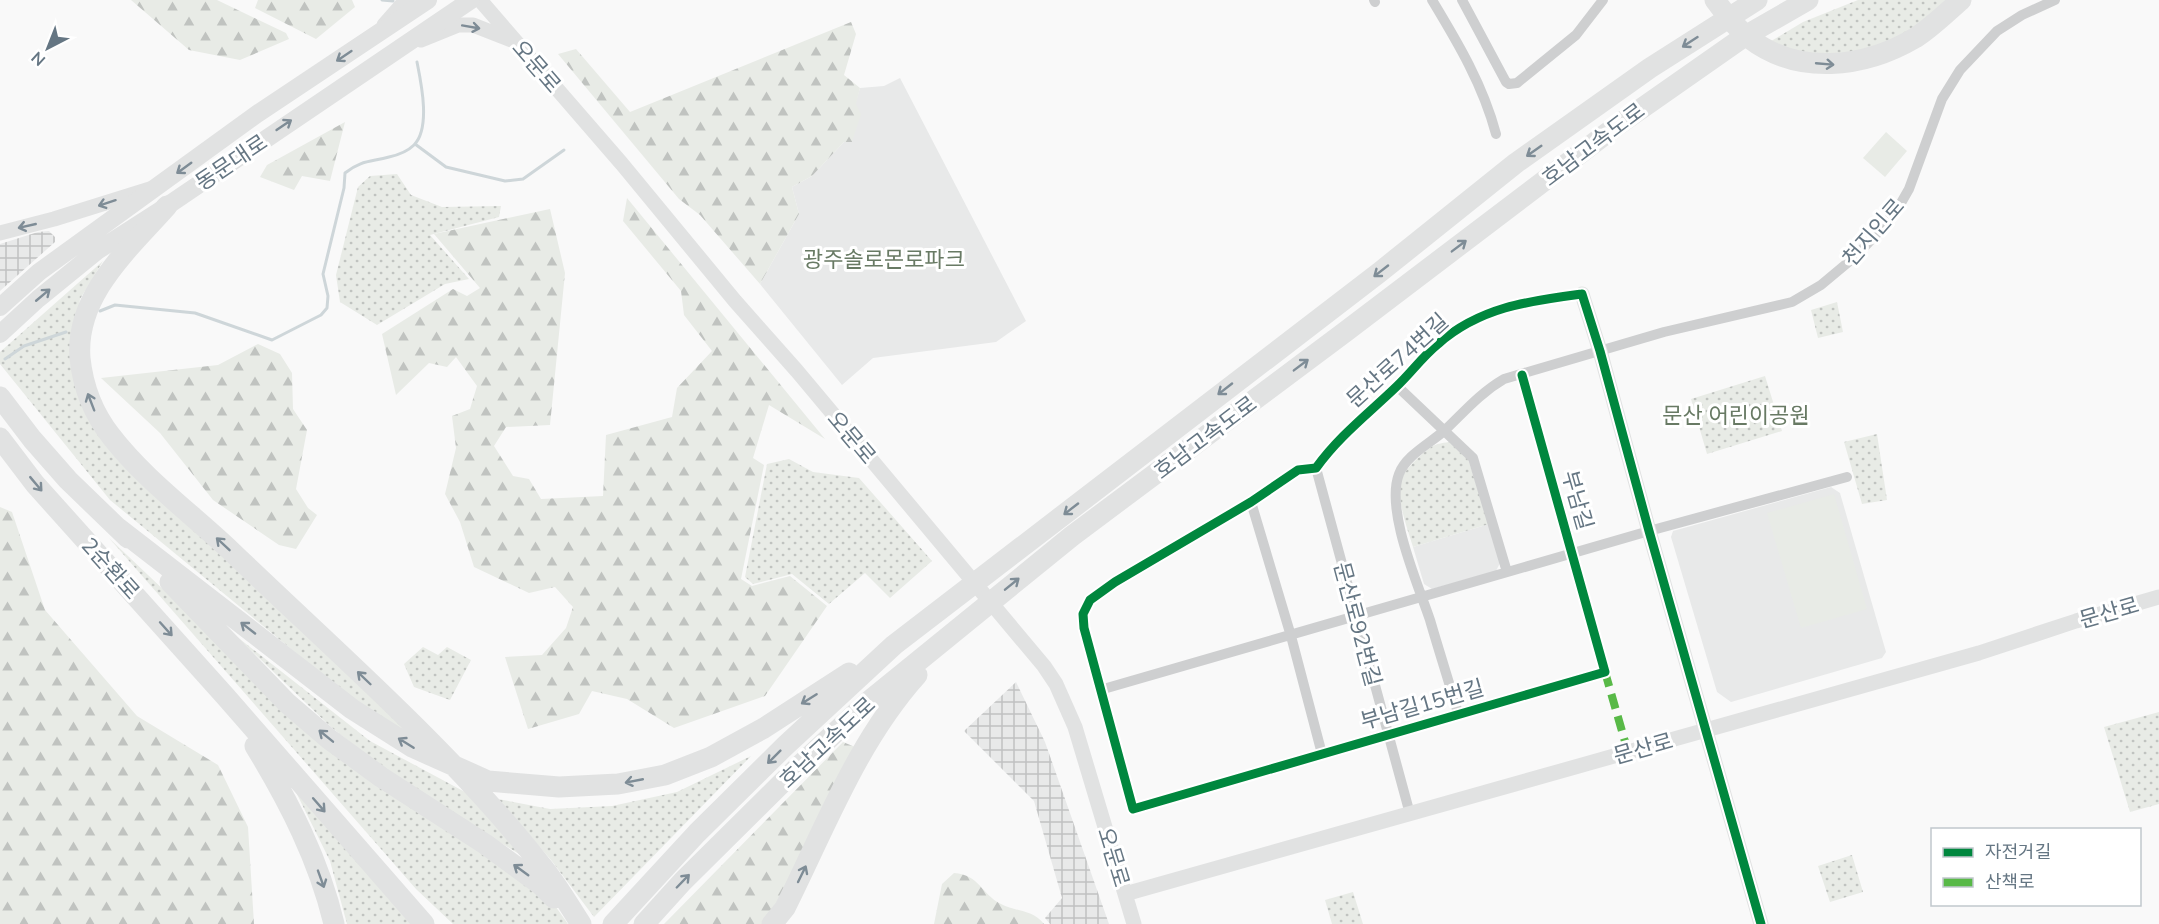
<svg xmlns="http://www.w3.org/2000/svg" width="2159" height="924" font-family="Mulish,'Noto Sans KR',sans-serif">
  <defs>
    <pattern id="industrial-grid" width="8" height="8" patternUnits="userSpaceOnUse" patternTransform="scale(1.5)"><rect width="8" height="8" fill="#e8e9e9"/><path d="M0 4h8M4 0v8" fill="none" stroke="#c0c1c2"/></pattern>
    <pattern id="grass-dots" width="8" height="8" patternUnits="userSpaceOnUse" patternTransform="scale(1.5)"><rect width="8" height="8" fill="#e8ebe6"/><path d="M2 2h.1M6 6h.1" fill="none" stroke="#c0c3c0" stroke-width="1.8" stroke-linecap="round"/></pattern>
    <pattern id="forest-firs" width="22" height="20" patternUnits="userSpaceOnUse" patternTransform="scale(1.5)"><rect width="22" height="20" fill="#e8ebe6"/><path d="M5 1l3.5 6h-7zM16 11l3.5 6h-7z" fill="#c0c3c0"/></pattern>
  </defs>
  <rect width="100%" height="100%" fill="#f9f9f9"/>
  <path fill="#e8e9e9" d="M 900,78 L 1026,321 L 996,342 L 873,358 L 842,385 L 760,284 L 799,214 L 792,187 L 812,176 L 844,142 L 860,88 L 884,86 Z
    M 1831,487 L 1840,493 L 1886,652 L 1882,658 L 1731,702 L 1717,692 L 1671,537 L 1673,531 Z
    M 1489,524 L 1500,563 L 1496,571 L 1432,589 L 1424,584 L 1413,547 Z"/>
  <path fill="url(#industrial-grid)" d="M 49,231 L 55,237 L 55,242 L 0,291 L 0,244 L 38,232 Z
    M 1016,682 L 1045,742 L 1109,924 L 1050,924 L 1045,918 L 1062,898 L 1034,801 L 964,731 Z"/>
  <path fill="url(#grass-dots)" d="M 1858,0 L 1961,0 L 1861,61 L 1763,46 L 1803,22 Z
    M 397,174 L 411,195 L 442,207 L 501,206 L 499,217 L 430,235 L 469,279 L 445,284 L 377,325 L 340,302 L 336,275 L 358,187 L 370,176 Z
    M 103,261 L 80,299 L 73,354 L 91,410 L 420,743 L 375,718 L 110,500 L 0,364 L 0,352 Z
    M 1837,302 L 1843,332 L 1818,338 L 1811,310 Z
    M 1765,376 L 1782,431 L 1707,454 L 1691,399 Z
    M 1877,434 L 1887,500 L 1862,504 L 1844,442 Z
    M 1449,442 L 1468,459 L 1489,524 L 1413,547 C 1408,530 1394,494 1402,478 C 1406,469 1414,462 1420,456 C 1432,446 1433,444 1449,442 Z
    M 789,459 L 813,472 L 859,478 L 932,561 L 890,598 L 865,573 L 829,604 L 792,574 L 753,584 L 745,577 L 767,464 Z
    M 109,538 L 307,726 L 529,881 L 551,900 L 568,924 L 453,924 L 416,889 Z
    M 236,636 L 370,741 L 465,792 L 534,863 L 399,781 L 331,727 Z
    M 423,647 L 438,655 L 447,647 L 471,660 L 450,700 L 414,687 L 404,664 Z
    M 2159,712 L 2159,804 L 2130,812 L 2104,727 Z
    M 751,756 L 594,917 L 551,860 L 498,799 L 550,809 L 612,806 L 677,792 Z
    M 289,778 L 419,924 L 347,924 L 330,861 Z
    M 1852,855 L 1863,892 L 1830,902 L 1818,866 Z
    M 1353,892 L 1363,924 L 1332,924 L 1325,900 Z"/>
  <path fill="url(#forest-firs)" d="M 131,0 L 217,0 L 286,33 L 289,39 L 240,60 L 189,50 Z
    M 258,0 L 352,0 L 355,7 L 316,39 L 255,8 Z
    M 851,22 L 856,34 L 844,75 L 860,88 L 856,104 L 861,114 L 852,142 L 844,142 L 812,176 L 792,187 L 799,214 L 760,284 L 700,215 L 679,199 L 558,54 L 576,49 L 630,112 Z
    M 345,122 L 330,181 L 302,176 L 294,190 L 260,177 L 267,165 Z
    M 627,198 L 825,439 L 769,405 L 753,458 L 764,465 L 741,579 L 752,586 L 790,576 L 827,606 L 765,696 L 674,728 L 627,699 L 592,691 L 579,714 L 528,729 L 505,657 L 542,655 L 566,628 L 573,607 L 555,587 L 529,593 L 474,567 L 460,522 L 445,494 L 456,448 L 452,416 L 470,409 L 477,386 L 456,357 L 447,367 L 429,363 L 396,395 L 382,334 L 453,289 L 467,296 L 480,288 L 434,234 L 550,209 L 565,273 L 550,425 L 506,427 L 494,446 L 513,476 L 529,479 L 541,499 L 603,496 L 606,435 L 672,417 L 677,388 L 712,351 L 684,315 L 681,291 L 623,221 Z
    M 258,344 L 280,354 L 292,373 L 293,409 L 307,430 L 296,489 L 308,508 L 317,515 L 296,549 L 279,545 L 213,500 L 160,433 L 101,378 L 218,365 Z
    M 0,507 L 12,512 L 45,610 L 137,716 L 218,765 L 248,827 L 254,924 L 0,924 Z
    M 843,742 L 855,747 L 766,924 L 664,924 Z
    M 954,873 C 980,875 981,894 1001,904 C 1016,912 1032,909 1044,924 L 934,924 L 942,884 Z"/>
  <path fill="#e8ebe6" d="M 1886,132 L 1907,151 L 1885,177 L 1863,158 Z
    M 1834,494 L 1867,609 L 1801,628 L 1767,513 Z"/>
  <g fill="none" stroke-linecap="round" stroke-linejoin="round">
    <path stroke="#ced6d9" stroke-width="3" d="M 382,0 L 393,1
      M 415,144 L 446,167 L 505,181 L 523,179 L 564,150
      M 100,311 L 115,305 L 195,313 L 272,340 L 321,315 L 327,308 L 328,296 L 323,274 L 344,188 L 345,173 C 361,160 371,162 389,157 C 398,155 408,151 414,145 C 431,128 421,82 417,62
      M 5,359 L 24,346 L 66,332"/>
    <path stroke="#cecfd0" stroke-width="10" d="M 1374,0 L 1375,2
      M 1432,0 C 1458,43 1483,85 1496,134
      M 1462,0 L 1506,82 L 1509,84 L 1517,83 L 1576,35 L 1603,0
      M 1522,375 L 1605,672 L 1133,809 L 1084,628 L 1083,614 L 1090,600 L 1115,582 L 1251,502 L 1298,470 L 1316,468 C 1339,436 1368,414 1396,387 C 1411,373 1422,357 1438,344 C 1480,307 1529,301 1582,294
      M 1397,386 L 1473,458 L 1507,572
      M 1316,468 L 1410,814
      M 1251,502 L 1291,636 L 1322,754
      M 1100,690 L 1649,531 L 1847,477
      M 1458,713 C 1449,682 1439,651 1430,620 C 1418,584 1385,510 1399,474 C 1406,455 1431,443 1445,430 C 1464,412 1480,393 1504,379 L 1664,332 L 1792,302 L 1821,285 L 1857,255 L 1880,230 L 1901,203 L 1909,189 L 1942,99 L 1960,70 L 1997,31 L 2022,15 L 2055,0"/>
    <path stroke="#e1e2e2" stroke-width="15" d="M 480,0 L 622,164 L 735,301 L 797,371 L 1044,666 L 1056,684 L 1075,727 L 1134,924
      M 384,25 L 406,0
      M 421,40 L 458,25 L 473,25 L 514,41
      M 0,233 L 54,219 L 150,189
      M 1582,294 L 1600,351 L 1649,531 L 1761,924
      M 1125,894 L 1979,653 L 2076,621 L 2159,597"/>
    <path stroke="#e1e2e2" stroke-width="18" d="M 0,307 L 39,272 L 257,114 L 428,0
      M 0,334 L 38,299 L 97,251 L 167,206 L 471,0"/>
    <path stroke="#e1e2e2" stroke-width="21" d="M 1715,0 C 1725,14 1735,27 1749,38 C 1798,76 1864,68 1915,38 C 1931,28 1946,13 1961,0
      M 167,206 C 129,249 75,295 80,358 C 83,387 93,413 111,436 C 145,480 191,513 231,551 C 336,652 451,751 541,865 C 556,883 568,904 581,924
      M 0,397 L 32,439 L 68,480 L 128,538
      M 0,438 L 35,484 L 226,697 L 424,924
      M 118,528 L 352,709 L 412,747 L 488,781 L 559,787 L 618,784 L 665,775 L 711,757 L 764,728 L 849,673
      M 170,582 L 287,703 L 329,739 L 381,777 L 485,844 L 541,885 L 554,898
      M 255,746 C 289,802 319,860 334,924
      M 613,924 L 697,833 L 785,746 L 894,645 L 1380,272 L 1516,163 L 1650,68 L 1757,0
      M 644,924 L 683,881 L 797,768 L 868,702 L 1072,536 L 1345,332 L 1615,127 L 1745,36 L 1808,0
      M 772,924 L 785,908 C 825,828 857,742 917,675"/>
    <path stroke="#58b947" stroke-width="8" stroke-dasharray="15 8" stroke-linecap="butt" d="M 1605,672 L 1628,752"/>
    <g stroke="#fff" stroke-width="13">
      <path id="cycleway" d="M 1522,375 L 1605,672 L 1133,809 L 1084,628 L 1083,614 L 1090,600 L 1115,582 L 1251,502 L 1298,470 L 1316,468 C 1339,436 1368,414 1396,387 C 1411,373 1422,357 1438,344 C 1480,307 1529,301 1582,294 L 1600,351 L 1649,531 L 1761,924"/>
    </g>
    <use href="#cycleway" stroke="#00873e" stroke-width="9"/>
  </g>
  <defs><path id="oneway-shaft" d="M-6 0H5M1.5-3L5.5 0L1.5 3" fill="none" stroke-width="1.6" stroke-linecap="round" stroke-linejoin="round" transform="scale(1.5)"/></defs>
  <g stroke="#7e8c96">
    <use href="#oneway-shaft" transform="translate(471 27) rotate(10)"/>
    <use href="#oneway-shaft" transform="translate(1690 42) rotate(147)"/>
    <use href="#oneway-shaft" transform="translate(344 56) rotate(146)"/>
    <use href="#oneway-shaft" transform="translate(1825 64) rotate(5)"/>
    <use href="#oneway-shaft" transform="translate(284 125) rotate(-34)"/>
    <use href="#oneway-shaft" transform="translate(1534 151) rotate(145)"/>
    <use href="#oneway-shaft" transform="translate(184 168) rotate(144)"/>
    <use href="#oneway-shaft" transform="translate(107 203) rotate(162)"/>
    <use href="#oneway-shaft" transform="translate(27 226) rotate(167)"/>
    <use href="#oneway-shaft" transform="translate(1459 246) rotate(-37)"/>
    <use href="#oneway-shaft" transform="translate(1381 271) rotate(142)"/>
    <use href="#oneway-shaft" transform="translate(43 295) rotate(-40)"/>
    <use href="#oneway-shaft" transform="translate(1301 365) rotate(-37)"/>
    <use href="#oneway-shaft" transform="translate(1225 389) rotate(142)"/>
    <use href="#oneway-shaft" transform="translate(91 402) rotate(-111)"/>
    <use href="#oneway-shaft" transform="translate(36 484) rotate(50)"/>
    <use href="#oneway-shaft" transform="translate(1071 509) rotate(142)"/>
    <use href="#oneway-shaft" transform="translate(223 544) rotate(-137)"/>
    <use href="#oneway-shaft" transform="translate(1012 584) rotate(-39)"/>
    <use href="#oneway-shaft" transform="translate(248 628) rotate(-142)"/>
    <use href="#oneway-shaft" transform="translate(166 629) rotate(48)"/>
    <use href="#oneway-shaft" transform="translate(364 678) rotate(-136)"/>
    <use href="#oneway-shaft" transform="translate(809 699) rotate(148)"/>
    <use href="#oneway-shaft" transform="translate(326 736) rotate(-141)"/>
    <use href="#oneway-shaft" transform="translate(406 743) rotate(-148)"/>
    <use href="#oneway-shaft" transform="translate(774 757) rotate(135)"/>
    <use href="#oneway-shaft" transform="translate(634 781) rotate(169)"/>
    <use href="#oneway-shaft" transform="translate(319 805) rotate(49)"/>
    <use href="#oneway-shaft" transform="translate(521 870) rotate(-144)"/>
    <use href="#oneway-shaft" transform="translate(802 874) rotate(-64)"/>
    <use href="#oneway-shaft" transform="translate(321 879) rotate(70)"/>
    <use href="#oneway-shaft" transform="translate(683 881) rotate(-46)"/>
  </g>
  <g text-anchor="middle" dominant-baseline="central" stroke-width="6" stroke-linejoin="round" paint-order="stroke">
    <g font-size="22" fill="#657683" stroke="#fff">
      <text transform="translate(537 66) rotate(49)">오문로</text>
      <text transform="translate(1593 144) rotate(-37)">호남고속도로</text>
      <text transform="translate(231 162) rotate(-34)">동문대로</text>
      <text transform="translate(1873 232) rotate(-49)">천지인로</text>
      <text transform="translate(1397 360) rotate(-42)">문산로74번길</text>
      <text transform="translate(852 437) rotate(50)">오문로</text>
      <text transform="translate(1205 437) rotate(-37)">호남고속도로</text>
      <text transform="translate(1578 500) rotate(74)">부남길</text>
      <text transform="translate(111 568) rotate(48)">2순환로</text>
      <text transform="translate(2109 612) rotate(-16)">문산로</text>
      <text transform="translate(1358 624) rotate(75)">문산로92번길</text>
      <text transform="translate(1422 704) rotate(-16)">부남길15번길</text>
      <text transform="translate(827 742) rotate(-43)">호남고속도로</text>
      <text transform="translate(1643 748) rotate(-16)">문산로</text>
      <text transform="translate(1114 857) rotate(73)">오문로</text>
    </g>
    <g font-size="22" fill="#687a64" stroke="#fff">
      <text x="884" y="259">광주솔로몬로파크</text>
      <text x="1736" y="415">문산 어린이공원</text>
    </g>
  </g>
  <rect x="1931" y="828" width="210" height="78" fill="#ffffff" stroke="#c1c8cd" stroke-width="1.5"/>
  <rect x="1943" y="848" width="30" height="9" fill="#00873e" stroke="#c1c8cd" stroke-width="1.5"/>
  <text x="1985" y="858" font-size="18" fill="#657683">자전거길</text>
  <rect x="1943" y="878" width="30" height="9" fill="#58b947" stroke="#c1c8cd" stroke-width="1.5"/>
  <text x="1985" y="888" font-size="18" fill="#657683">산책로</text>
  <g transform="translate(48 48) rotate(222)" stroke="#ffffff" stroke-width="4.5" paint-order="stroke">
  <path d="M0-4.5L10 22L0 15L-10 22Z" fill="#657683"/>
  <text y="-9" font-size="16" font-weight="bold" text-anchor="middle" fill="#657683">N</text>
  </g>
</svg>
